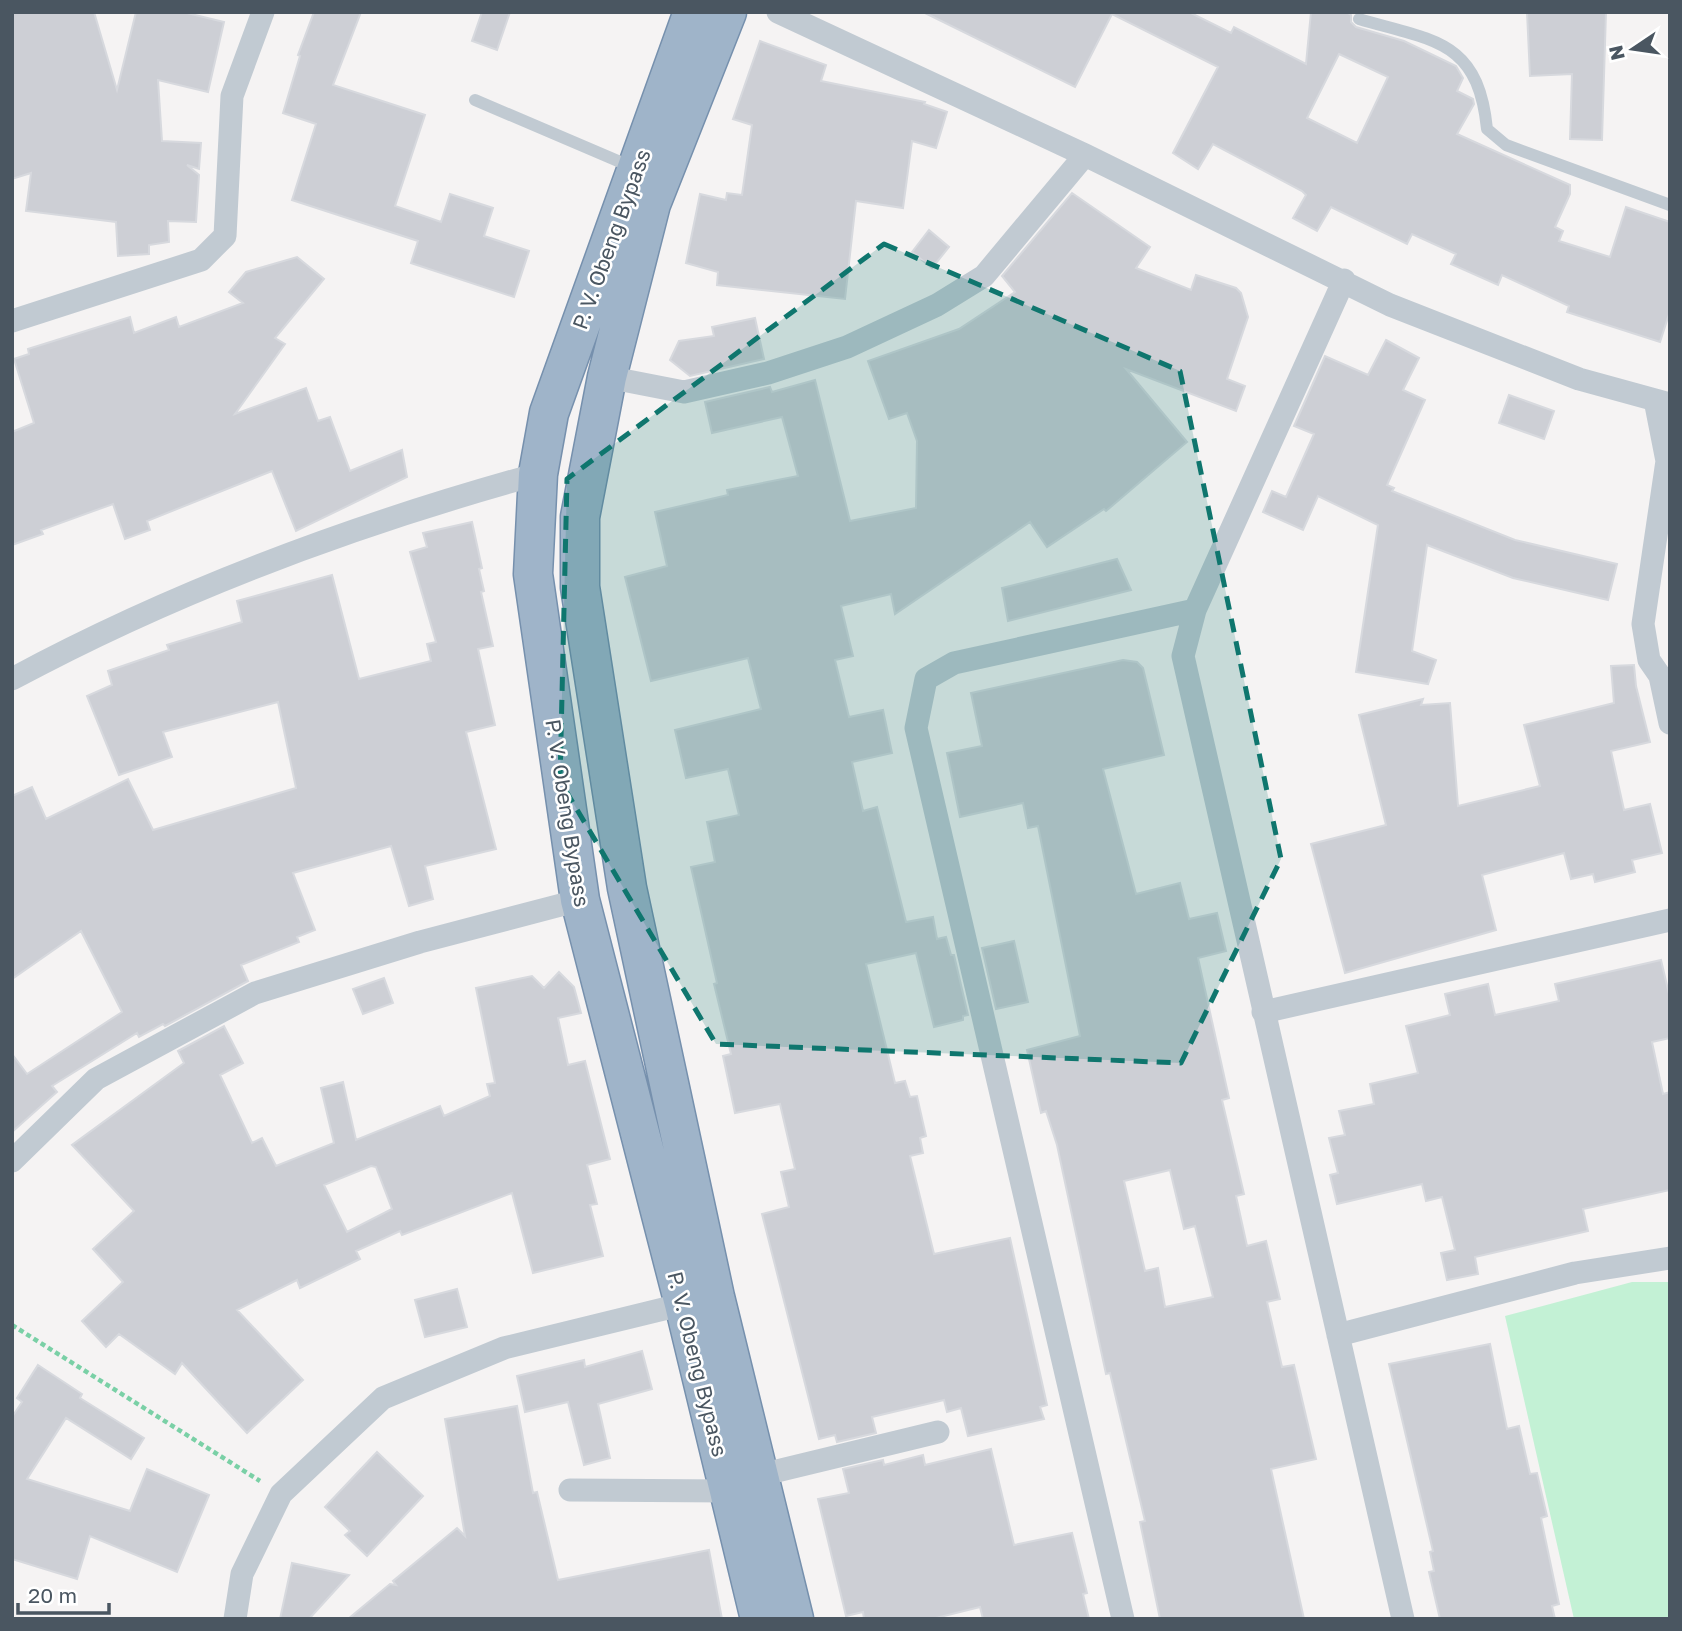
<svg xmlns="http://www.w3.org/2000/svg" width="1682" height="1631" font-family="'Golos Text',sans-serif">
  <rect width="100%" height="100%" fill="#f5f3f3"/>
  <path fill="#c3f1d5" d="M 1632,1282 L 1670,1282 L 1670,1619 L 1574,1619 L 1505,1316 Z"/>
  <path fill="#cdcfd5" stroke="#d7d9de" stroke-width="2" fill-rule="evenodd" d="M 12,12 L 94,12 L 117,90 L 136,12 L 183,12 L 224,22 L 208,92 L 158,80 L 162,141 L 201,143 L 199,169 L 187,165 L 199,175 L 196,222 L 168,221 L 169,242 L 149,245 L 149,254 L 118,256 L 116,222 L 26,211 L 31,173 L 12,179 Z
    M 314,12 L 361,12 L 333,85 L 425,115 L 395,206 L 441,222 L 450,194 L 493,208 L 484,236 L 529,251 L 514,297 L 411,263 L 418,241 L 292,200 L 316,124 L 283,113 L 300,56 L 298,55 Z
    M 482,12 L 510,12 L 497,50 L 472,41 Z
    M 923,12 L 1189,12 L 1231,33 L 1234,27 L 1306,64 L 1311,12 L 1346,12 L 1351,15 L 1351,22 L 1356,27 L 1404,41 L 1456,66 L 1463,78 L 1457,91 L 1473,99 L 1474,104 L 1457,134 L 1570,185 L 1570,194 L 1555,227 L 1563,231 L 1559,241 L 1610,257 L 1626,207 L 1670,222 L 1670,311 L 1660,342 L 1567,312 L 1569,306 L 1502,275 L 1498,285 L 1451,264 L 1456,254 L 1412,234 L 1407,244 L 1331,207 L 1317,231 L 1293,218 L 1306,195 L 1302,191 L 1213,144 L 1198,169 L 1173,153 L 1218,67 L 1112,14 L 1075,87 ZM 1339,54 L 1388,77 L 1357,143 L 1307,118 Z
    M 1527,12 L 1606,12 L 1602,140 L 1570,139 L 1572,74 L 1530,76 Z
    M 760,41 L 826,65 L 821,81 L 925,102 L 924,104 L 947,112 L 936,148 L 912,141 L 903,208 L 856,201 L 845,299 L 717,285 L 718,272 L 686,263 L 700,194 L 726,200 L 727,193 L 742,195 L 752,125 L 733,119 Z
    M 1072,193 L 1150,247 L 1136,268 L 1191,290 L 1196,275 L 1236,288 L 1241,293 L 1248,317 L 1227,379 L 1245,386 L 1236,411 L 1126,369 L 1187,442 L 1106,511 L 1104,509 L 1047,547 L 1030,522 L 895,614 L 891,594 L 841,606 L 853,656 L 835,660 L 849,717 L 883,710 L 892,753 L 852,762 L 863,811 L 877,807 L 906,922 L 933,917 L 937,939 L 946,937 L 951,955 L 954,955 L 968,1015 L 963,1016 L 963,1020 L 934,1027 L 916,953 L 866,964 L 895,1083 L 905,1081 L 910,1097 L 917,1096 L 926,1136 L 920,1138 L 923,1153 L 910,1156 L 934,1254 L 1010,1238 L 1047,1405 L 1040,1407 L 1044,1419 L 968,1436 L 961,1408 L 947,1412 L 944,1400 L 872,1417 L 876,1433 L 837,1442 L 835,1435 L 819,1439 L 762,1214 L 789,1207 L 781,1172 L 795,1169 L 780,1104 L 735,1113 L 723,1056 L 731,1054 L 714,984 L 717,983 L 691,867 L 715,862 L 707,822 L 739,815 L 728,769 L 686,778 L 675,730 L 761,709 L 748,658 L 651,681 L 625,577 L 667,566 L 655,512 L 728,495 L 727,490 L 798,476 L 782,417 L 712,433 L 705,402 L 770,387 L 772,392 L 815,380 L 850,521 L 916,508 L 917,441 L 907,413 L 889,419 L 868,361 L 959,329 L 1015,292 L 1002,276 Z
    M 929,230 L 949,247 L 932,268 L 912,252 Z
    M 297,257 L 324,279 L 275,338 L 285,344 L 235,414 L 306,388 L 318,421 L 330,417 L 350,471 L 402,450 L 407,477 L 296,531 L 272,471 L 147,521 L 150,530 L 125,539 L 113,504 L 41,530 L 43,534 L 12,545 L 12,432 L 34,423 L 14,359 L 29,354 L 28,349 L 130,317 L 134,333 L 176,317 L 179,327 L 243,303 L 229,292 L 246,272 Z
    M 755,318 L 764,359 L 690,376 L 670,360 L 679,341 L 714,336 L 712,327 Z
    M 1386,340 L 1419,358 L 1403,390 L 1425,400 L 1387,485 L 1394,488 L 1392,491 L 1515,540 L 1617,564 L 1608,600 L 1513,578 L 1427,545 L 1412,651 L 1436,660 L 1428,684 L 1356,672 L 1378,525 L 1318,496 L 1303,530 L 1263,512 L 1272,491 L 1286,497 L 1314,434 L 1294,426 L 1325,356 L 1368,375 Z
    M 1509,395 L 1554,411 L 1544,439 L 1499,423 Z
    M 472,522 L 482,568 L 479,569 L 484,591 L 481,592 L 493,646 L 478,649 L 495,725 L 466,732 L 496,849 L 425,866 L 433,899 L 409,906 L 391,846 L 293,873 L 315,930 L 297,937 L 299,942 L 241,965 L 248,981 L 165,1026 L 163,1024 L 139,1037 L 137,1033 L 52,1086 L 57,1092 L 12,1132 L 12,1054 L 27,1074 L 122,1012 L 81,931 L 12,979 L 12,796 L 32,787 L 46,819 L 128,779 L 153,830 L 296,788 L 278,702 L 163,732 L 172,757 L 119,775 L 87,696 L 112,685 L 108,671 L 169,650 L 167,645 L 242,622 L 237,601 L 332,575 L 359,679 L 431,661 L 427,644 L 436,642 L 410,552 L 427,547 L 423,533 Z
    M 1117,559 L 1131,590 L 1008,621 L 1002,588 Z
    M 1123,660 L 1137,662 L 1143,668 L 1164,755 L 1103,769 L 1136,894 L 1180,883 L 1189,919 L 1217,913 L 1226,951 L 1198,958 L 1229,1098 L 1222,1100 L 1244,1194 L 1236,1196 L 1247,1246 L 1266,1241 L 1280,1299 L 1267,1302 L 1282,1367 L 1294,1365 L 1316,1459 L 1271,1469 L 1304,1619 L 1160,1619 L 1140,1522 L 1145,1521 L 1110,1373 L 1106,1374 L 1057,1145 L 1046,1111 L 1041,1113 L 1027,1050 L 1080,1036 L 1038,826 L 1028,828 L 1023,803 L 960,817 L 947,753 L 982,746 L 971,693 ZM 1170,1170 L 1184,1229 L 1195,1226 L 1213,1297 L 1165,1307 L 1158,1268 L 1145,1271 L 1124,1181 Z
    M 1634,665 L 1636,686 L 1650,742 L 1611,751 L 1624,810 L 1650,804 L 1662,853 L 1632,860 L 1635,872 L 1595,882 L 1593,874 L 1571,879 L 1564,853 L 1482,875 L 1496,930 L 1345,973 L 1311,844 L 1386,825 L 1359,715 L 1423,699 L 1421,705 L 1450,703 L 1458,806 L 1540,786 L 1524,725 L 1614,703 L 1611,666 Z
    M 1014,941 L 1028,1002 L 996,1009 L 982,948 Z
    M 1661,960 L 1670,998 L 1670,1038 L 1652,1042 L 1663,1094 L 1670,1092 L 1670,1190 L 1583,1209 L 1588,1231 L 1475,1257 L 1478,1274 L 1447,1280 L 1441,1253 L 1455,1250 L 1442,1197 L 1426,1201 L 1422,1184 L 1337,1204 L 1330,1175 L 1338,1173 L 1329,1138 L 1345,1135 L 1339,1111 L 1374,1104 L 1370,1084 L 1418,1073 L 1406,1026 L 1450,1015 L 1445,994 L 1488,984 L 1495,1015 L 1559,1001 L 1555,984 Z
    M 559,972 L 574,987 L 581,1013 L 558,1018 L 568,1065 L 585,1061 L 610,1159 L 587,1165 L 597,1204 L 590,1205 L 603,1256 L 533,1273 L 512,1193 L 402,1235 L 400,1231 L 356,1251 L 360,1259 L 300,1288 L 297,1280 L 237,1310 L 303,1380 L 247,1433 L 182,1363 L 175,1374 L 119,1334 L 106,1347 L 82,1321 L 123,1282 L 93,1249 L 134,1211 L 72,1145 L 184,1063 L 178,1051 L 224,1026 L 243,1063 L 220,1075 L 252,1143 L 262,1138 L 276,1166 L 334,1143 L 321,1088 L 343,1082 L 356,1140 L 440,1106 L 444,1116 L 490,1096 L 487,1084 L 495,1083 L 476,988 L 532,976 L 544,988 ZM 371,1166 L 376,1167 L 392,1209 L 347,1232 L 324,1185 Z
    M 384,978 L 393,1003 L 363,1014 L 353,989 Z
    M 457,1289 L 467,1327 L 425,1337 L 415,1300 Z
    M 1490,1344 L 1507,1429 L 1519,1426 L 1530,1474 L 1537,1473 L 1547,1516 L 1541,1518 L 1559,1604 L 1552,1606 L 1555,1619 L 1440,1619 L 1429,1572 L 1434,1571 L 1430,1552 L 1433,1551 L 1389,1364 Z
    M 642,1351 L 652,1389 L 598,1404 L 610,1458 L 584,1465 L 568,1402 L 525,1412 L 517,1376 L 584,1360 L 585,1367 Z
    M 38,1365 L 82,1394 L 80,1398 L 144,1438 L 131,1459 L 66,1418 L 27,1479 L 130,1511 L 147,1469 L 209,1495 L 177,1572 L 90,1536 L 77,1579 L 12,1559 L 12,1417 L 22,1402 L 17,1398 Z
    M 517,1406 L 533,1493 L 537,1492 L 558,1580 L 709,1550 L 722,1619 L 348,1619 L 390,1584 L 396,1585 L 393,1581 L 457,1528 L 465,1536 L 445,1419 Z
    M 991,1449 L 1014,1545 L 1072,1533 L 1087,1593 L 1083,1594 L 1089,1619 L 983,1619 L 980,1607 L 932,1619 L 864,1619 L 863,1612 L 846,1616 L 818,1499 L 849,1493 L 843,1469 L 883,1460 L 884,1465 L 923,1455 L 925,1465 Z
    M 377,1452 L 423,1496 L 367,1556 L 345,1535 L 350,1531 L 325,1507 Z
    M 292,1563 L 349,1575 L 309,1619 L 280,1619 Z"/>
  <g fill="none" stroke-linecap="round" stroke-linejoin="round">
    <g stroke="#7690ad" stroke-width="41">
      <path id="trunk" d="M 693,12 L 549,413 L 538,474 L 533,574 L 580,900 L 684,1304 L 760,1619
        M 727,12 L 651,204 L 607,377 L 580,517 L 580,587 L 627,888 L 715,1297 L 794,1619"/>
    </g>
    <path stroke="#7ad0a6" stroke-width="4.5" stroke-dasharray="5 3.5" stroke-linecap="butt" d="M 12,1325 L 260,1481"/>
    <path stroke="#c1cad2" stroke-width="12" d="M 1359,19 C 1433,41 1478,39 1487,129 L 1506,145 L 1670,205
      M 475,100 L 632,167"/>
    <path stroke="#c1cad2" stroke-width="23" d="M 778,12 L 1085,155 L 1390,305 L 1579,379 L 1670,404
      M 1344,280 L 1195,610 L 1183,656 L 1403,1619
      M 12,321 L 201,260 L 225,236 L 232,96 L 263,12
      M 607,377 L 684,392 L 768,373 L 847,347 L 937,305 L 984,276 L 1085,155
      M 1655,400 L 1667,461 L 1643,624 L 1649,660 L 1660,676 L 1670,723
      M 12,679 C 179,589 356,524 538,474
      M 1263,1012 L 1670,920
      M 12,1161 L 96,1079 L 255,993 L 420,942 L 580,900
      M 1338,1335 L 1575,1273 L 1670,1258
      M 760,1475 L 938,1432
      M 570,1490 L 729,1491
      M 235,1619 L 242,1574 L 281,1494 L 383,1398 L 504,1348 L 684,1304
      M 1123,1619 L 916,728 L 926,679 L 954,663 L 1195,610"/>
    <use href="#trunk" stroke="#9fb4c9" stroke-width="38"/>
  </g>
  <path fill="#0f766e" fill-opacity="0.2" stroke="#0f766e" stroke-width="5" stroke-dasharray="14 9" stroke-linejoin="round" d="M 884,244 L 1180,371 L 1281,859 L 1181,1063 L 716,1044 L 560,781 L 567,479 Z"/>
  <g text-anchor="middle" dominant-baseline="central" stroke-width="5" stroke-linejoin="round" paint-order="stroke">
    <g font-size="21" fill="#4a5661" stroke="#fff">
      <text transform="translate(611 239) rotate(-70)">P. V. Obeng Bypass</text>
      <text transform="translate(568 813) rotate(81)">P. V. Obeng Bypass</text>
      <text transform="translate(698 1364) rotate(76)">P. V. Obeng Bypass</text>
    </g>
  </g>
  <rect width="1682" height="1631" fill="none" stroke="#4a5661" stroke-width="28"/>
  <g transform="translate(1633 49) rotate(257)" stroke="#ffffff" stroke-width="5" paint-order="stroke">
  <path d="M0-5L12 26L0 18L-12 26Z" fill="#4a5661"/>
  <text y="-10" font-size="19" font-weight="bold" text-anchor="middle" fill="#4a5661">N</text>
  </g>
  <path d="M18 1603v10h91v-10" fill="none" stroke="#4a5661" stroke-width="3.5"/>
  <text x="28" y="1603" font-size="21" fill="#4a5661" stroke="#ffffff" stroke-width="5" paint-order="stroke">20 m</text>
</svg>
